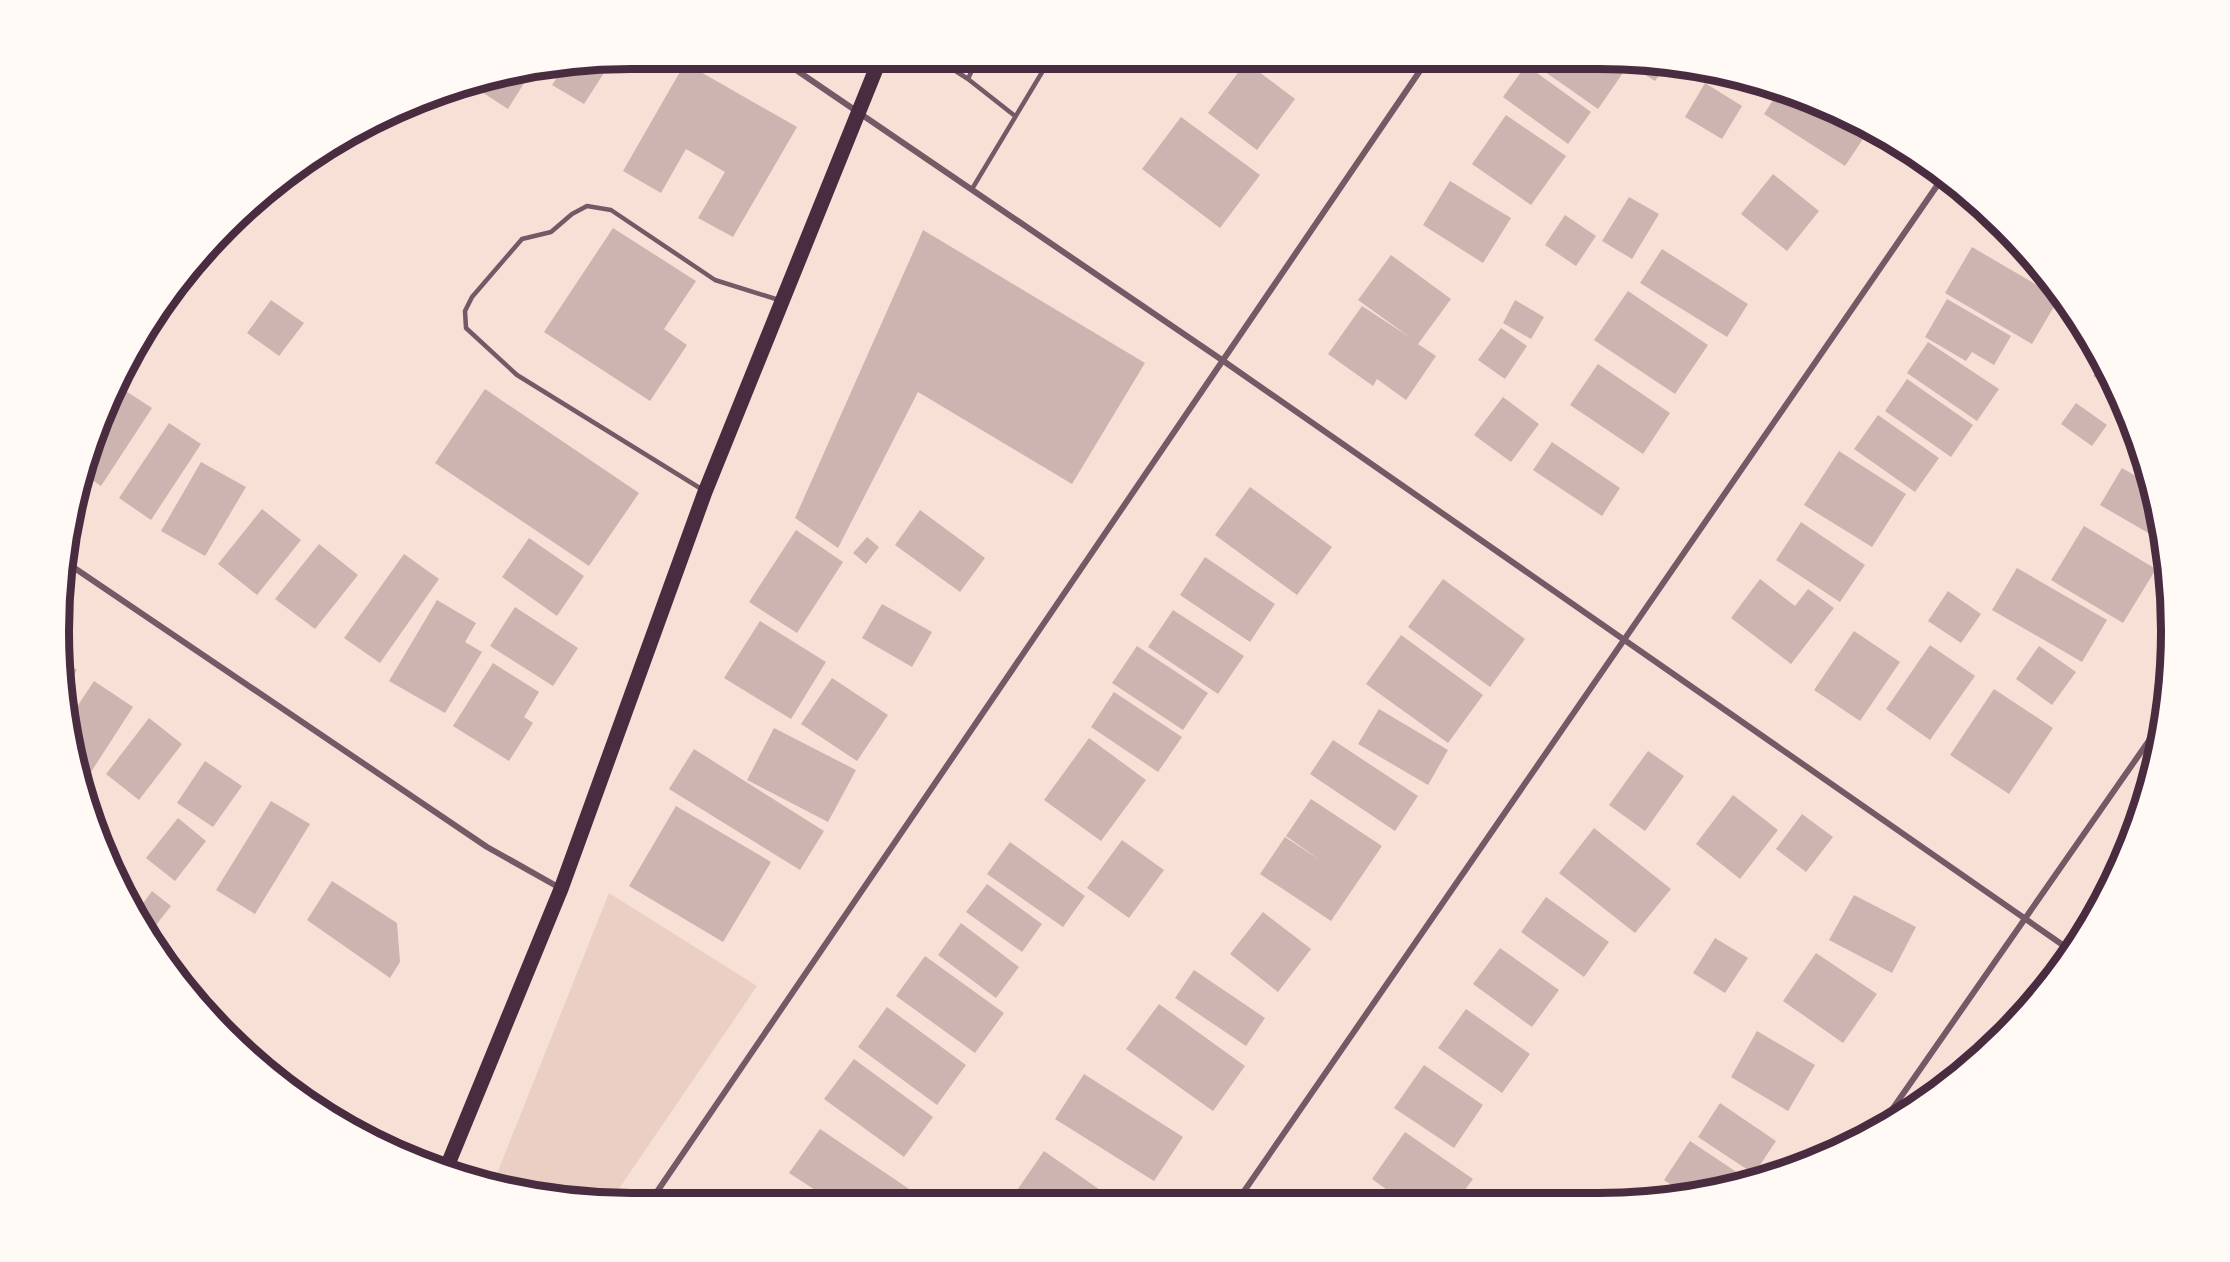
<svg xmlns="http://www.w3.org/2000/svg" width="2230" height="1262" font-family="'Source Sans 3',sans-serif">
  <rect width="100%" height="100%" fill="#f7e1d7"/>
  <path fill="#ebcfc5" d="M 609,893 L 757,986 L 610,1202 L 594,1202 L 492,1186 Z"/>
  <path fill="#ccb4b1" d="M 1291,59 L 1318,59 L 1309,72 Z
    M 1533,60 L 1611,60 L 1625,70 L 1598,109 L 1531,62 Z
    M 1622,60 L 1636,60 L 1666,66 L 1655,81 Z
    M 611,62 L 584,104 L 552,85 L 562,70 Z
    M 1246,62 L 1295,99 L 1257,150 L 1208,113 Z
    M 685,63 L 797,127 L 733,237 L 698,218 L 725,172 L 686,149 L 661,193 L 623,171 Z
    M 1526,65 L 1591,112 L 1568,144 L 1503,97 Z
    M 529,75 L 508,109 L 471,85 L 514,78 Z
    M 1705,83 L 1742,106 L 1722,139 L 1685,117 Z
    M 1781,88 L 1869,130 L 1845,166 L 1764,114 Z
    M 1506,115 L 1566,156 L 1531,205 L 1472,164 Z
    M 1181,117 L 1260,175 L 1220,228 L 1142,169 Z
    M 1773,174 L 1819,211 L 1787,251 L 1741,214 Z
    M 1450,181 L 1511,218 L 1483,263 L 1423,225 Z
    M 1629,197 L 1659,214 L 1632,259 L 1602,241 Z
    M 1565,215 L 1596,236 L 1576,266 L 1545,245 Z
    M 613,228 L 696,281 L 664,329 L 687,345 L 650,401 L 544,332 Z
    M 923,230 L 1145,363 L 1072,484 L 918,392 L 838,548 L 795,518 Z
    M 1972,247 L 2059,298 L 2032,344 L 1945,293 Z
    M 1662,249 L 1748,304 L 1727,337 L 1640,283 Z
    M 1391,255 L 1451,299 L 1418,344 L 1436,356 L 1406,400 L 1377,379 L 1373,386 L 1328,354 L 1362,306 L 1411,338 L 1358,300 Z
    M 1628,291 L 1708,345 L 1675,394 L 1594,340 Z
    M 1947,299 L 2011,336 L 1994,365 L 1972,352 L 1966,361 L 1925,337 Z
    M 271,300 L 304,323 L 279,356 L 247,333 Z
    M 1515,300 L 1544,317 L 1531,339 L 1503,323 Z
    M 1501,328 L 1527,346 L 1505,379 L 1478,360 Z
    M 1928,342 L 1999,389 L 1977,421 L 1907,373 Z
    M 2103,363 L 2113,378 L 2119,395 L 2093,376 Z
    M 1598,364 L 1670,413 L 1643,454 L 1570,405 Z
    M 1907,379 L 1973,425 L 1951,457 L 1885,411 Z
    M 121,388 L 152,408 L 101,486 L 82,473 Z
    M 485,389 L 639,493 L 589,566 L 435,463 Z
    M 1503,397 L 1539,424 L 1511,462 L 1474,435 Z
    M 2076,403 L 2107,425 L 2092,446 L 2061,424 Z
    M 1878,415 L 1939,458 L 1915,492 L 1854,449 Z
    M 169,423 L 201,444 L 151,520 L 119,498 Z
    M 1552,442 L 1620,488 L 1602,516 L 1533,470 Z
    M 1839,451 L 1906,494 L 1872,547 L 1804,505 Z
    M 201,462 L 246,487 L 205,556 L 161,531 Z
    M 2122,468 L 2153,486 L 2162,541 L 2100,505 Z
    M 1250,487 L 1332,547 L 1297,595 L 1215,535 Z
    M 262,509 L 301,540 L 257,595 L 218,564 Z
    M 920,510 L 985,558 L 960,592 L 895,545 Z
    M 1801,522 L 1865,565 L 1840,602 L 1776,560 Z
    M 2084,526 L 2156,569 L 2123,623 L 2051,580 Z
    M 796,530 L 843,562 L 797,633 L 749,602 Z
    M 867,537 L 879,547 L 866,564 L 853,553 Z
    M 529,538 L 584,576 L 557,616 L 502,577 Z
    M 319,544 L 358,575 L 315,629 L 275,599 Z
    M 404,554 L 439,579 L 380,663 L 344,638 Z
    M 1205,557 L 1275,604 L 1250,642 L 1180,595 Z
    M 2017,568 L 2107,620 L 2082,662 L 1992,610 Z
    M 1443,579 L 1525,639 L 1490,687 L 1408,627 Z
    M 1760,579 L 1795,606 L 1808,589 L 1834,608 L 1791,664 L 1731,618 Z
    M 1948,591 L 1981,614 L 1961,643 L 1928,621 Z
    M 437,600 L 476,623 L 465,642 L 482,652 L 445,713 L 389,681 Z
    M 882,604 L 932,632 L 912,667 L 862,638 Z
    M 515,607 L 578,648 L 553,686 L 490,646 Z
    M 1173,610 L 1244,656 L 1218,694 L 1148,647 Z
    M 760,621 L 826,662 L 791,719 L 724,678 Z
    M 1854,631 L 1900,662 L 1860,721 L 1814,690 Z
    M 1401,635 L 1483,695 L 1448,743 L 1366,684 Z
    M 1930,645 L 1975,676 L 1930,740 L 1886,709 Z
    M 1137,646 L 1208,693 L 1183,730 L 1112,683 Z
    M 2039,646 L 2076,672 L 2052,705 L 2016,679 Z
    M 60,660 L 77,670 L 65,690 L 60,668 Z
    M 493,663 L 539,692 L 524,717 L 533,723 L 509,761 L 453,726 Z
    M 832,678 L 888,715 L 857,761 L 801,724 Z
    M 94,681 L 133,707 L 91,772 L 83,767 L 71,716 Z
    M 1994,689 L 2053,728 L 2009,794 L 1950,755 Z
    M 1114,692 L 1182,737 L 1158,772 L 1091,727 Z
    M 1379,709 L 1448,750 L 1428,785 L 1358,744 Z
    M 149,718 L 182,744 L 139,800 L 106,774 Z
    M 774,728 L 856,770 L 828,822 L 747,780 Z
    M 1089,738 L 1146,780 L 1101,841 L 1044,800 Z
    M 1333,740 L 1418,796 L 1395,831 L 1310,774 Z
    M 694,749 L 824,831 L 800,870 L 669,789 Z
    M 1648,751 L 1684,776 L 1645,831 L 1609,805 Z
    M 205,761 L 242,786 L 213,827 L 177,803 Z
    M 1733,795 L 1778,830 L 1740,879 L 1696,844 Z
    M 1311,799 L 1382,846 L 1331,921 L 1260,874 L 1285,837 L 1320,860 L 1286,836 Z
    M 271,801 L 310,824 L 255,914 L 216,890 Z
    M 676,806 L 771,862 L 723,942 L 629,886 Z
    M 1802,814 L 1833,837 L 1806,872 L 1776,849 Z
    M 178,818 L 206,841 L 175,881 L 146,858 Z
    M 1594,828 L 1671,889 L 1635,933 L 1559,873 Z
    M 1122,840 L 1164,870 L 1129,918 L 1087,888 Z
    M 1010,842 L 1085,896 L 1063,927 L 987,874 Z
    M 332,881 L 397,923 L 400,962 L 390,978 L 307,920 Z
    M 987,884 L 1042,924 L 1022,952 L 966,912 Z
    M 152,891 L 171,906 L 152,930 L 139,909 Z
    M 1854,895 L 1916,927 L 1892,973 L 1829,940 Z
    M 1546,897 L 1609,942 L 1584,977 L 1521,932 Z
    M 1263,912 L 1311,949 L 1278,992 L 1230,954 Z
    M 961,923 L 1019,967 L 996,998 L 938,955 Z
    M 1715,938 L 1748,958 L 1725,993 L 1693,973 Z
    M 1500,948 L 1559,990 L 1532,1027 L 1473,984 Z
    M 1816,953 L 1877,994 L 1843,1043 L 1783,1001 Z
    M 925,956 L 1004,1013 L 975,1053 L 896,996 Z
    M 1194,970 L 1265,1018 L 1246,1046 L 1175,998 Z
    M 1159,1004 L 1245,1066 L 1213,1111 L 1126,1049 Z
    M 887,1007 L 966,1065 L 937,1105 L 858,1047 Z
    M 1466,1009 L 1530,1054 L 1502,1093 L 1438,1048 Z
    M 1757,1031 L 1815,1065 L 1788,1111 L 1731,1077 Z
    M 854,1059 L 933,1117 L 904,1157 L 824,1099 Z
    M 1424,1065 L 1483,1105 L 1454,1148 L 1394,1108 Z
    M 1084,1074 L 1183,1137 L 1154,1181 L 1055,1119 Z
    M 1720,1103 L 1776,1141 L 1754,1174 L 1698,1137 Z
    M 820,1129 L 927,1201 L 832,1201 L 789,1173 Z
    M 1405,1132 L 1473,1179 L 1458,1199 L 1401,1200 L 1372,1179 Z
    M 1690,1141 L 1750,1181 L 1687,1195 L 1664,1180 Z
    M 1044,1151 L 1116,1201 L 1021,1201 L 1013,1196 Z"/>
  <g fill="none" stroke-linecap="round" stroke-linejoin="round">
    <path stroke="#755966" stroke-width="4.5" d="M 937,59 L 968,79 L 977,59
      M 968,79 L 1015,116
      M 972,189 L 1050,59
      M 703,490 L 517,375 L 466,328 L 465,311 L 472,297 L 522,239 L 551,232 L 572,214 L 587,206 L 611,210 L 715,280 L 779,300"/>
    <path stroke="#755966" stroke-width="6" d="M 780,59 L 1222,360 L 2070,950
      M 70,565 L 487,847 L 560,888
      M 1882,1124 L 2164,719
      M 1238,1200 L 1943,177
      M 650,1202 L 1428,59"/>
    <path stroke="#4a2c40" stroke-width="15" d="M 446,1169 L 561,889 L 705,492 L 880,59"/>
  </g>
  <path d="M0 0H2230V1262H0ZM631 69H1599A562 562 0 0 1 2161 631V631A562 562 0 0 1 1599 1193H631A562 562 0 0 1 69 631V631A562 562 0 0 1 631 69Z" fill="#fffaf5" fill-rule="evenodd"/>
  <path fill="none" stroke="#4a2c40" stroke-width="8" d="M631 69H1599A562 562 0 0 1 2161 631V631A562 562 0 0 1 1599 1193H631A562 562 0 0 1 69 631V631A562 562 0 0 1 631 69Z"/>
</svg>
